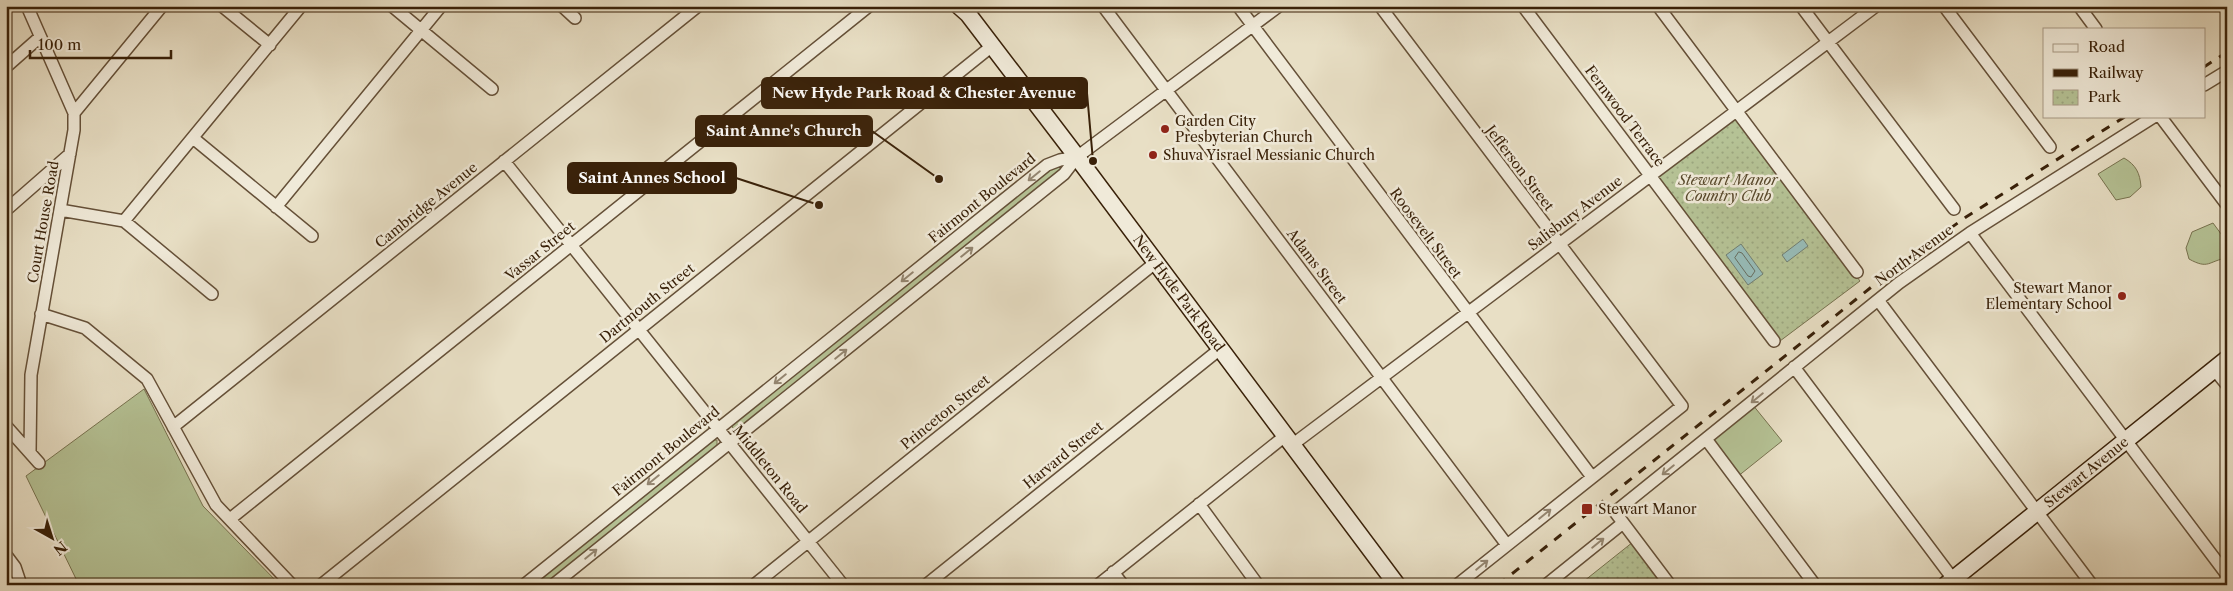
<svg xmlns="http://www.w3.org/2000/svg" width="2233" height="591" font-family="'Libre Caslon Text',serif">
  <defs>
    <pattern id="park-dots" width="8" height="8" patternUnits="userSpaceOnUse" patternTransform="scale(1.25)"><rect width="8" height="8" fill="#b5c295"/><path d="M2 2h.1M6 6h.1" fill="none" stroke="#9ca67f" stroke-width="1.8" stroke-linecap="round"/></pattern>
  </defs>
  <rect width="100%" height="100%" fill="#e8dfc5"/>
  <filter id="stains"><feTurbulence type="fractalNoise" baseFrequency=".004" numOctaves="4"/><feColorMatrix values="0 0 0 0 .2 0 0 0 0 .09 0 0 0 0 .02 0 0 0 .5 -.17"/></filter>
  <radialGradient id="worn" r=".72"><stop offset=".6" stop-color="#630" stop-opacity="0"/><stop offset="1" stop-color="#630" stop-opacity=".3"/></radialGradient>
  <path fill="#b5c295" stroke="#77724f" d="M 2124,158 C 2136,165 2140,173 2141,187 L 2130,197 L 2116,200 L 2098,174 Z
    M 1058,163 L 1063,163 L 1063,168 L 738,431 L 733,429 L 732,425 Z
    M 2213,223 L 2227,242 L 2227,258 C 2208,261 2209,270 2189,259 L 2186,248 L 2192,232 Z
    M 144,389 L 203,506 L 280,585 L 79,585 L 26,476 Z
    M 1748,399 L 1782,441 L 1737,477 L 1704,434 Z
    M 713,440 L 717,440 L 717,447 L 546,585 L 532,585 Z"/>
  <path fill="url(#park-dots)" stroke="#77724f" d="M 1736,115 L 1860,281 L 1780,341 L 1655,175 Z
    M 1633,542 L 1666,585 L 1579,585 Z"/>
  <path fill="#97bcb8" stroke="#717e72" d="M 1803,239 L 1808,246 L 1787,262 L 1782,255 Z
    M 1741,244 L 1763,274 L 1748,285 L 1726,255 Z"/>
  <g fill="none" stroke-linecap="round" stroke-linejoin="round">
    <path stroke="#686e60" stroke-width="1" d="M 1739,252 L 1742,253 L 1755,271 L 1751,277 L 1748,276 L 1735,258 Z"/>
    <g stroke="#655038" stroke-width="14">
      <path id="minor" d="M 27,6 L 74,113 L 74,130 L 31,375 L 30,452
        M 222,6 L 270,45
        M 392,6 L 492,89
        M 562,6 L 575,18
        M 1103,6 L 1507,545
        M 1238,6 L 1592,477
        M 1380,6 L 1682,406 L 1457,585
        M 1523,6 L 1774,341
        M 1658,6 L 1857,272
        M 1801,6 L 1954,209
        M 1944,6 L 2050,147
        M 2079,6 L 2096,29
        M 6,67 L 40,37
        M 2204,85 L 2227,71
        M 74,113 L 162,6
        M 2160,116 L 2227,205
        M 193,138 L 312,236
        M 504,161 L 843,585
        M 276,207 L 441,6
        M 6,210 L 70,154
        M 60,210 L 124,221 L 212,294
        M 124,221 L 301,6
        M 1970,233 L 2227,575
        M 1878,300 L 2092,585
        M 41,314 L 85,328 L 147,379 L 216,505 L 292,585
        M 1794,367 L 1956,583
        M 2214,369 L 2227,385
        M 6,426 L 39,463
        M 173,427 L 698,6
        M 1706,439 L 1815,585
        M 1292,445 L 1876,6
        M 1199,504 L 1258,585
        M 230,519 L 869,6
        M 6,555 L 15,567 L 21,585
        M 1113,572 L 1123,585
        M 321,585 L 992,46
        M 524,585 L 1047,165 L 1060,160 L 1077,157
        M 553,585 L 1064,174 L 1077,157 L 1279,6
        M 754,585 L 1155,263
        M 926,585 L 1220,349
        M 1098,585 L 1285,436
        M 1546,585 L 1623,523
        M 1670,585 L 1615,512 L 1899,283 L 1970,233 L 2155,116"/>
    </g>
    <g stroke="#392109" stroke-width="19">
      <g id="secondary">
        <path id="s1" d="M 959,6 L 968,14 L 1077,157 L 1397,585"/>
        <path id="s2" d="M 1946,585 L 2227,359"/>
      </g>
    </g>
    <use href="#minor" stroke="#f0ead9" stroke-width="11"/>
    <use href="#secondary" stroke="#f0ead9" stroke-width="16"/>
    <path stroke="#392109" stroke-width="3" stroke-dasharray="9 9" stroke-linecap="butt" d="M 2204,67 L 2227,52
      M 1498,585 L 1894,269 L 1966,217 L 2126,116"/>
  </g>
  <defs><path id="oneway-shaft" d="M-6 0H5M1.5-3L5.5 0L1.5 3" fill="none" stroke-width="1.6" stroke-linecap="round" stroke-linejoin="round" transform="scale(1.25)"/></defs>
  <g stroke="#948671">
    <use href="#oneway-shaft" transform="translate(1034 176) rotate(141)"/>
    <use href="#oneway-shaft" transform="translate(967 252) rotate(-39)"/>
    <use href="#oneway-shaft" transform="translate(907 277) rotate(141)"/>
    <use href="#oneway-shaft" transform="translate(841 354) rotate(-39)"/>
    <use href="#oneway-shaft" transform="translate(780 379) rotate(141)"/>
    <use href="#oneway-shaft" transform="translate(1757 398) rotate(141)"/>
    <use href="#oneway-shaft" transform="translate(1668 470) rotate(141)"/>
    <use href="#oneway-shaft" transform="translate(653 480) rotate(141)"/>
    <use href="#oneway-shaft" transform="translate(1545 514) rotate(-39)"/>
    <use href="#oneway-shaft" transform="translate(1598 543) rotate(-39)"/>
    <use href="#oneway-shaft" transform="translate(591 554) rotate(-39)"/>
    <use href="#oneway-shaft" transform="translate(1482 565) rotate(-39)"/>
  </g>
  <g fill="#8f2418" stroke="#f0ead9" stroke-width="2">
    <circle cx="1165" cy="129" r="5"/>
    <circle cx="1153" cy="155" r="5"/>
    <circle cx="2122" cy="296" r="5"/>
    <rect x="1581" y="503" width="12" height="12" rx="2.5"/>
  </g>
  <g text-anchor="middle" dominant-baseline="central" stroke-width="5" stroke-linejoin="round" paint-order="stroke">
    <g font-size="14" fill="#392109" stroke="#f0ead9">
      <text transform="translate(1625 116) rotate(53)">Fernwood Terrace</text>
      <text transform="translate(1520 168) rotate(53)">Jefferson Street</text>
      <text transform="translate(982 198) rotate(-39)">Fairmont Boulevard</text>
      <text transform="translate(426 205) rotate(-39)">Cambridge Avenue</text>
      <text transform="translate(1575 213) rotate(-37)">Salisbury Avenue</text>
      <text transform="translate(43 222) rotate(-80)">Court House Road</text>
      <text transform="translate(1426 233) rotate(53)">Roosevelt Street</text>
      <text transform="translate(540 251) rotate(-39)">Vassar Street</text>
      <text transform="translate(1914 255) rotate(-36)">North Avenue</text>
      <text transform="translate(1317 266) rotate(53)">Adams Street</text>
      <text stroke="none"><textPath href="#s1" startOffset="362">New Hyde Park Road</textPath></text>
      <text transform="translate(647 303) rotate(-39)">Dartmouth Street</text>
      <text transform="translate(945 412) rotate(-39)">Princeton Street</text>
      <text transform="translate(666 451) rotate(-39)">Fairmont Boulevard</text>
      <text transform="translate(1063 455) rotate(-39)">Harvard Street</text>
      <text transform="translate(770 469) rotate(51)">Middleton Road</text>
      <text stroke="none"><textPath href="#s2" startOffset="180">Stewart Avenue</textPath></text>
    </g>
    <g font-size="14" fill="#392109" stroke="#f0ead9" text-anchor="start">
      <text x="1175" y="121">Garden City<tspan x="1175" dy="16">Presbyterian Church</tspan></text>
      <text x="1163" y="155">Shuva Yisrael Messianic Church</text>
      <text x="2112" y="288" text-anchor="end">Stewart Manor<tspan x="2112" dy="16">Elementary School</tspan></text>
      <text x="1598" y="509">Stewart Manor</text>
    </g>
    <g font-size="14" font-style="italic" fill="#58492c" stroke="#f0ead9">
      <text x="1728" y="180">Stewart Manor<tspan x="1728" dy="16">Country Club</tspan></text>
    </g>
  </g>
  <path fill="none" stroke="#392109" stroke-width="2" d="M1093 161L1087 93M939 179L872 131M819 205L736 178"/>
  <g fill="#392109" stroke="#f0ead9" stroke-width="2">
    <circle cx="1093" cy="161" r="5"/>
    <circle cx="939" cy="179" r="5"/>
    <circle cx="819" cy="205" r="5"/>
  </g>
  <g fill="#392109" stroke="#392109" stroke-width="2">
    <rect x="762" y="78" width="325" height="30" rx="5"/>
    <rect x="696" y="116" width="176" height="30" rx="5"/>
    <rect x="568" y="163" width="168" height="30" rx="5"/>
  </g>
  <g font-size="15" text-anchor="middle" font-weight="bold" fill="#fff">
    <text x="924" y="98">New Hyde Park Road &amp; Chester Avenue</text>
    <text x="784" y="136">Saint Anne's Church</text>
    <text x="652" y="183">Saint Annes School</text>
  </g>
  <rect width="2233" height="591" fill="none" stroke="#e8dfc5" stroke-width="25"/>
  <rect x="8" y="8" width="2218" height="576" fill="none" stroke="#392109" stroke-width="2.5"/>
  <rect x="12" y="12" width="2208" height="566" fill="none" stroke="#392109"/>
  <rect x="2043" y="28" width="162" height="90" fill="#f0ead9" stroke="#a79a86"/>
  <rect x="2053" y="44" width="25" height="8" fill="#f0ead9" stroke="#a79a86"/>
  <text x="2088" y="52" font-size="15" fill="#392109">Road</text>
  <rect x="2053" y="69" width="25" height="8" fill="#392109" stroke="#a79a86"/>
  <text x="2088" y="78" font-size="15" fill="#392109">Railway</text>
  <rect x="2053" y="90" width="25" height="15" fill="url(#park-dots)" stroke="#a79a86"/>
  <text x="2088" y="102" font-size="15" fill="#392109">Park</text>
  <g transform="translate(52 538) rotate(141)" stroke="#f0ead9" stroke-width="4" paint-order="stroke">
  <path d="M0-4L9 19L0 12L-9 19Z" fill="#392109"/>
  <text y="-8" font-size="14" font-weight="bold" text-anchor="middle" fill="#392109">N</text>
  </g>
  <path d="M30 50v8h141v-8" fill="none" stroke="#392109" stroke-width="2.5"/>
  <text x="38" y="50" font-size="15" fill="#392109" stroke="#f0ead9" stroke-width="4" paint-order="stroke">100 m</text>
  <rect width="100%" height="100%" filter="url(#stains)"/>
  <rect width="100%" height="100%" fill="url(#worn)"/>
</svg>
